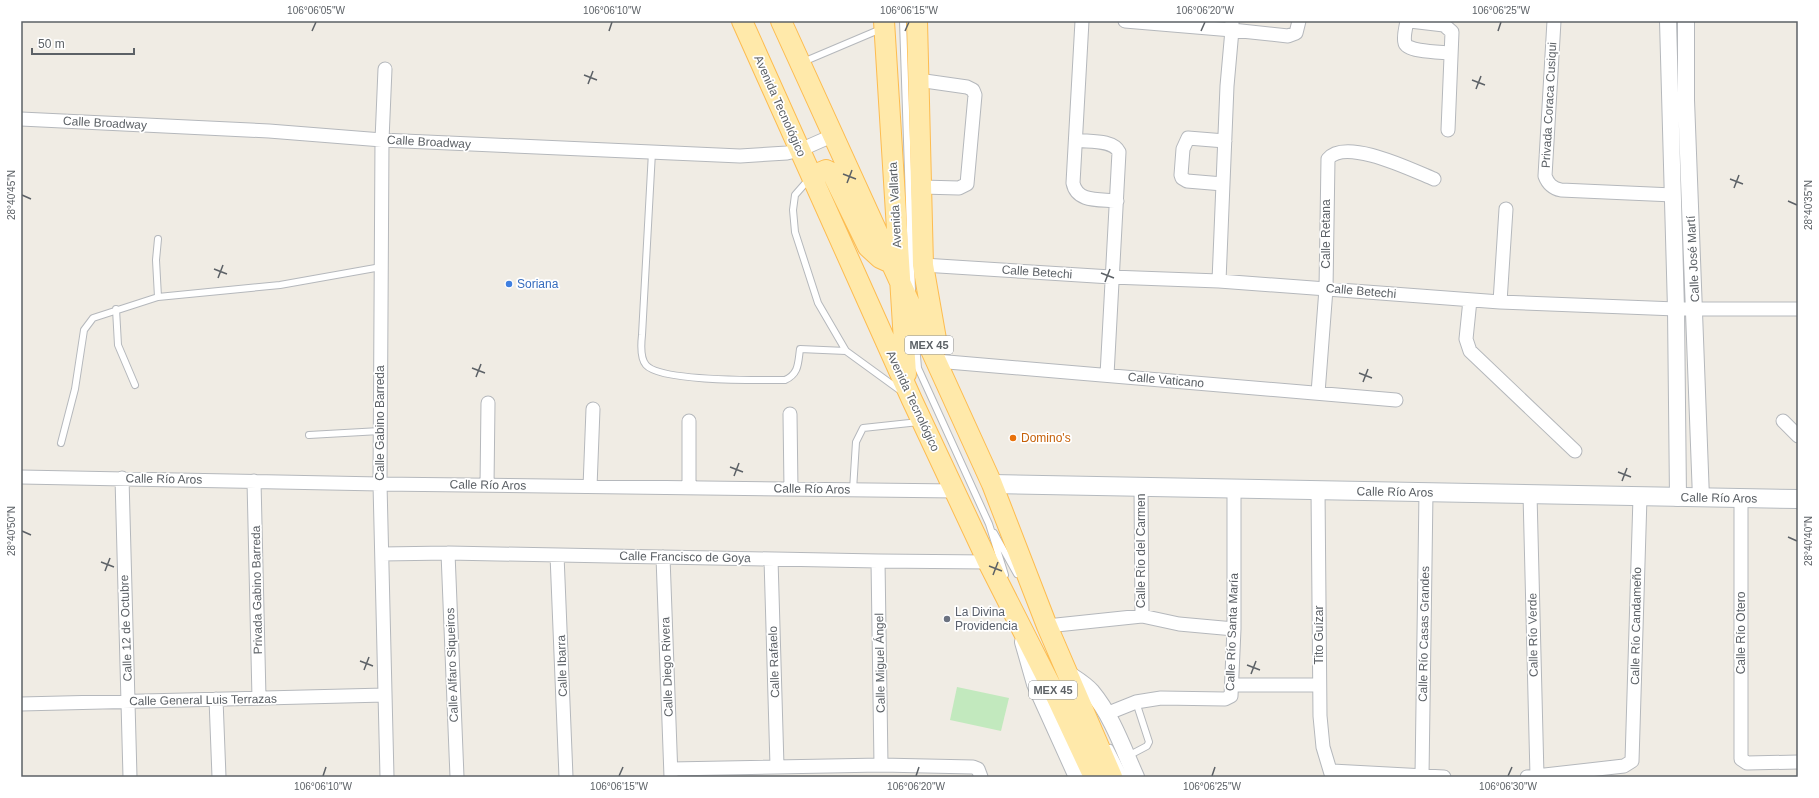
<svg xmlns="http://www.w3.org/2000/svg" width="1819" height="798" font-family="Helvetica,sans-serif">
  <rect width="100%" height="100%" fill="#f0ece4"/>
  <path fill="#c2e9be" d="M 957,687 L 1009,698 L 1001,731 L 950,720 Z"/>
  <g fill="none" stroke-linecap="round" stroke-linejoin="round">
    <g stroke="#b5b8bc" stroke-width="8">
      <path id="service" d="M 903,21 L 912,291
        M 803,62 L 881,29
        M 652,152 L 642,335 C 641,344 640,358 646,365 C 661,382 760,380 785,380 C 799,374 798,363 800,349 L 846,351
        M 809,179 L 795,195 L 793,210 L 795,232 L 818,303 L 846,351 L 901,391
        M 158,297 L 156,260 L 158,239
        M 116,309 L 118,345 L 135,385
        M 915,332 L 918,368 L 989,524 L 1005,575
        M 309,435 L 380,431
        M 61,443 L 75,389 L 84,330 L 93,318 L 158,297 L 280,285 L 381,267
        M 853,490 L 856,442 L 863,428 L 919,422
        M 994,533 L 1017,574
        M 1110,748 L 1125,777
        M 1128,756 L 1147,746 L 1149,742 L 1136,702"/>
    </g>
    <g stroke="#b5b8bc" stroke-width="15">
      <path id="minor" d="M 1082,21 L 1073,183 C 1077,203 1100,199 1117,201
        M 1125,21 L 1232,30 L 1227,86 L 1219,281
        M 1232,21 L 1232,30 L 1288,36 L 1296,33 L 1299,21
        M 1407,21 C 1406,27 1403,37 1405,43 C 1407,52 1442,52 1450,53
        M 1410,21 L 1444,25 L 1452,32 L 1448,130
        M 1554,21 L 1545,176 C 1548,184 1552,188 1561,190 L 1673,195
        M 385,69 L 382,140 L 380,484 L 387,777
        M 918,80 L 967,87 L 973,90 L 975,95 L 967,184 L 959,188 L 921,187
        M 21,119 L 269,131 L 382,140 L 740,156 L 787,153 L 800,150 L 834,135
        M 1076,140 C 1087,142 1113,139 1119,152 L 1107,375
        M 1223,184 L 1187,181 L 1182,178 L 1181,175 L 1183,149 L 1188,138 L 1225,141
        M 923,265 L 1111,277 L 1219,281 L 1500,302 L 1676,309 L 1798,309
        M 1470,300 L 1466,339 L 1470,351 L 1575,451
        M 1500,302 L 1506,209
        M 936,361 L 1396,400
        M 1318,393 L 1326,289 L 1328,159 C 1345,137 1412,170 1434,179
        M 790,414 L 791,489
        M 1783,421 L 1798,436
        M 21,477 L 380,484 L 956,491
        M 122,478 L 130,777
        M 254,481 L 259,698
        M 487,485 L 488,403
        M 590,487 L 593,409
        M 1141,487 L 1142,616
        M 689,488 L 689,421
        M 1318,490 L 1320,716 L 1323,747 L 1332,777
        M 1530,494 L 1537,776
        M 1741,499 L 1741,759 L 1747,763 L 1798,762
        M 448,553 L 457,777
        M 382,554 L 448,553 L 878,561 L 988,562
        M 557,555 L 566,777
        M 663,557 L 671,777
        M 771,559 L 777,766
        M 878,561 L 881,765
        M 1047,626 L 1142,616 L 1179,624 L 1234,629
        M 1233,685 L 1319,685
        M 216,699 L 219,777
        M 21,704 L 385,695
        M 1106,714 L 1136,702 L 1161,698 L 1225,699 L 1231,696 L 1234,629 L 1234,489
        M 671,769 L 881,765 L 973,767 L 978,769 L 981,777
        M 1332,771 L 1444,777
        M 1422,776 L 1426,492
        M 1527,777 L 1624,766 L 1632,761 L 1640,497"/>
    </g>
    <g stroke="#b5b8bc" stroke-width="18">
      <path id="tertiary" d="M 1668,21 L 1676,309 L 1678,498
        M 1686,21 L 1686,100 L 1701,498
        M 1023,642 L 1035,684 L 1077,777
        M 1067,673 C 1076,679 1085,684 1092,692 C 1112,716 1123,748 1136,777"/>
    </g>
    <g stroke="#b5babf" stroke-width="20">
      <path id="secondary" d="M 992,484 L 1798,499"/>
    </g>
    <g stroke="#fdbc50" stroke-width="22">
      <path id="primary" d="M 742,21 L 912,400 L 988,562 L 1057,698 L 1094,777
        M 781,21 L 992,484 L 1047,626 L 1112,777
        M 884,21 L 906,374
        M 917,21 L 923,265 L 937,345
        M 812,176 L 826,170 L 832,173 L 868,247 L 880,258 L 891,263"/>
    </g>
    <use href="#service" stroke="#fff" stroke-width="6"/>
    <use href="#minor" stroke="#fff" stroke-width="13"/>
    <use href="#tertiary" stroke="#fff" stroke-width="16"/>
    <use href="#secondary" stroke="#fff" stroke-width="18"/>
    <use href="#primary" stroke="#ffe9aa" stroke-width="20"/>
  </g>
  <path fill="none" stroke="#5c6166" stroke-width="1.5" d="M 312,31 L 316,22M 609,31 L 612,22M 905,31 L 909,22M 1201,31 L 1205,22M 1498,31 L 1501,22M 584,75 L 597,80M 1472,80 L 1485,85M 588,84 L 593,71M 1476,89 L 1481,76M 843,174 L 856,179M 1730,179 L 1743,184M 847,183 L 852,170M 1734,188 L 1739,175M 22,195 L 31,199M 1788,201 L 1797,205M 214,269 L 227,274M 1101,273 L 1114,278M 218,278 L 223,265M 1105,282 L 1110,269M 472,368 L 485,373M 1359,373 L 1372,378M 476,377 L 481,364M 1363,382 L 1368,369M 730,467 L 743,472M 1618,472 L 1631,477M 734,476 L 739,463M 1622,481 L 1627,468M 22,531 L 31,535M 1788,537 L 1797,541M 101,562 L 114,567M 989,566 L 1002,571M 105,571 L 110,558M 993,575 L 998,562M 360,661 L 373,666M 1247,665 L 1260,670M 364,670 L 369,657M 1251,674 L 1256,661M 323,776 L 326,767M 619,776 L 623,767M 916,776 L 919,767M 1212,776 L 1215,767M 1508,776 L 1512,767"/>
  <circle fill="#3f7fe0" stroke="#fff" stroke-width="1.5" cx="509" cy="284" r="4"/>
  <circle fill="#e8710a" stroke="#fff" stroke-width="1.5" cx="1013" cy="438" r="4"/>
  <circle fill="#6b7280" stroke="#fff" stroke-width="1.5" cx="947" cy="619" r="4"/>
  <g text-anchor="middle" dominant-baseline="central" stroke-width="3.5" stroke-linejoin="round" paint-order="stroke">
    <g fill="#fff" stroke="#8d9094" stroke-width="1">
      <rect x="905" y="336" width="48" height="18" rx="3"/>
      <rect x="1029" y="681" width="48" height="18" rx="3"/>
    </g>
    <g font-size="11" font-weight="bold" fill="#5c6166">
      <text x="929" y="345">MEX 45</text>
      <text x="1053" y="690">MEX 45</text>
    </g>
    <g font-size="12" fill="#5c6166" stroke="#fff">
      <text transform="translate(1549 105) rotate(-87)">Privada Coraca Cusiqui</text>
      <text transform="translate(780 106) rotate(66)">Avenida Tecnológico</text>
      <text transform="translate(105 123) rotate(3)">Calle Broadway</text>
      <text transform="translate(429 142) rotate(3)">Calle Broadway</text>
      <text transform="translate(895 205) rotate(-93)">Avenida Vallarta</text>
      <text transform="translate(1326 234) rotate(-90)">Calle Retana</text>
      <text transform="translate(1693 259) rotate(-93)">Calle José Martí</text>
      <text transform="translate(1037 272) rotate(4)">Calle Betechi</text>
      <text transform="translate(1361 291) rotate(5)">Calle Betechi</text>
      <text transform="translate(1166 380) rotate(5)">Calle Vaticano</text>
      <text transform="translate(913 401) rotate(65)">Avenida Tecnológico</text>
      <text transform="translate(380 423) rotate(-90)">Calle Gabino Barreda</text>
      <text transform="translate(164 479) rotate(1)">Calle Río Aros</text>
      <text transform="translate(488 485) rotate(1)">Calle Río Aros</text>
      <text transform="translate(812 489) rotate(1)">Calle Río Aros</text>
      <text transform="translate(1395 492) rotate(1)">Calle Río Aros</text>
      <text transform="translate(1719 498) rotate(1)">Calle Río Aros</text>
      <text transform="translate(1141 551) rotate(-90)">Calle Río del Carmen</text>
      <text transform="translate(685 557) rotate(1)">Calle Francisco de Goya</text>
      <text transform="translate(257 590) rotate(-91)">Privada Gabino Barreda</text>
      <text transform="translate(1636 626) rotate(-89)">Calle Río Candameño</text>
      <text transform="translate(126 628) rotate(-92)">Calle 12 de Octubre</text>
      <text transform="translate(1232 632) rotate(-88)">Calle Río Santa María</text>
      <text transform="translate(1741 633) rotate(-90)">Calle Río Otero</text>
      <text transform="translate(1424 634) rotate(-89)">Calle Río Casas Grandes</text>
      <text transform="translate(1319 635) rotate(-90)">Tito Guízar</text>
      <text transform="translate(1533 635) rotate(-91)">Calle Río Verde</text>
      <text transform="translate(774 662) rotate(-92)">Calle Rafaelo</text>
      <text transform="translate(880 663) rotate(-91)">Calle Miguel Ángel</text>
      <text transform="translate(452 665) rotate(-92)">Calle Alfaro Siqueiros</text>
      <text transform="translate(562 666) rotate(-92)">Calle Ibarra</text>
      <text transform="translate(667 667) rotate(-92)">Calle Diego Rivera</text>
      <text transform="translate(203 700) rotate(-1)">Calle General Luis Terrazas</text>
    </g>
    <g font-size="12" fill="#366cbe" stroke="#fff" text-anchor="start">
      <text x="517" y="284">Soriana</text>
    </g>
    <g font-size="12" fill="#c56008" stroke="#fff" text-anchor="start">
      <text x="1021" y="438">Domino's</text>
    </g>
    <g font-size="12" fill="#5b616d" stroke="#fff" text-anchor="start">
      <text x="955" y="612">La Divina<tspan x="955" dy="14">Providencia</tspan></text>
    </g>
  </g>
  <rect width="1819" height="798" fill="none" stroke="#ffffff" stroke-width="44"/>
  <path d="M32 48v6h102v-6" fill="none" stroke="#5c6166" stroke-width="2"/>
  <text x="38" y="48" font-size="12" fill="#5c6166" stroke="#ffffff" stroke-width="3" paint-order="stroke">50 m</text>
  <rect x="22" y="22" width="1775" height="754" fill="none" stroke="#5c6166" stroke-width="1.5"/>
  <g font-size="10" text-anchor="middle" fill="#5c6166">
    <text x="316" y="14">106°06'05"W</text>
    <text x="612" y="14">106°06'10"W</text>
    <text x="909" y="14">106°06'15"W</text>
    <text x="1205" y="14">106°06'20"W</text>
    <text x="1501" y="14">106°06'25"W</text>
    <text transform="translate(11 195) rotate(-90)" y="4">28°40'45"N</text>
    <text transform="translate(1808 205) rotate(-90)" y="4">28°40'35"N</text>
    <text transform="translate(11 531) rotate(-90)" y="4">28°40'50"N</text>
    <text transform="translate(1808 541) rotate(-90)" y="4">28°40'40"N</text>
    <text x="323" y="790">106°06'10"W</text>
    <text x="619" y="790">106°06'15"W</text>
    <text x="916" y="790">106°06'20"W</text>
    <text x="1212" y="790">106°06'25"W</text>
    <text x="1508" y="790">106°06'30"W</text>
  </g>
</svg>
